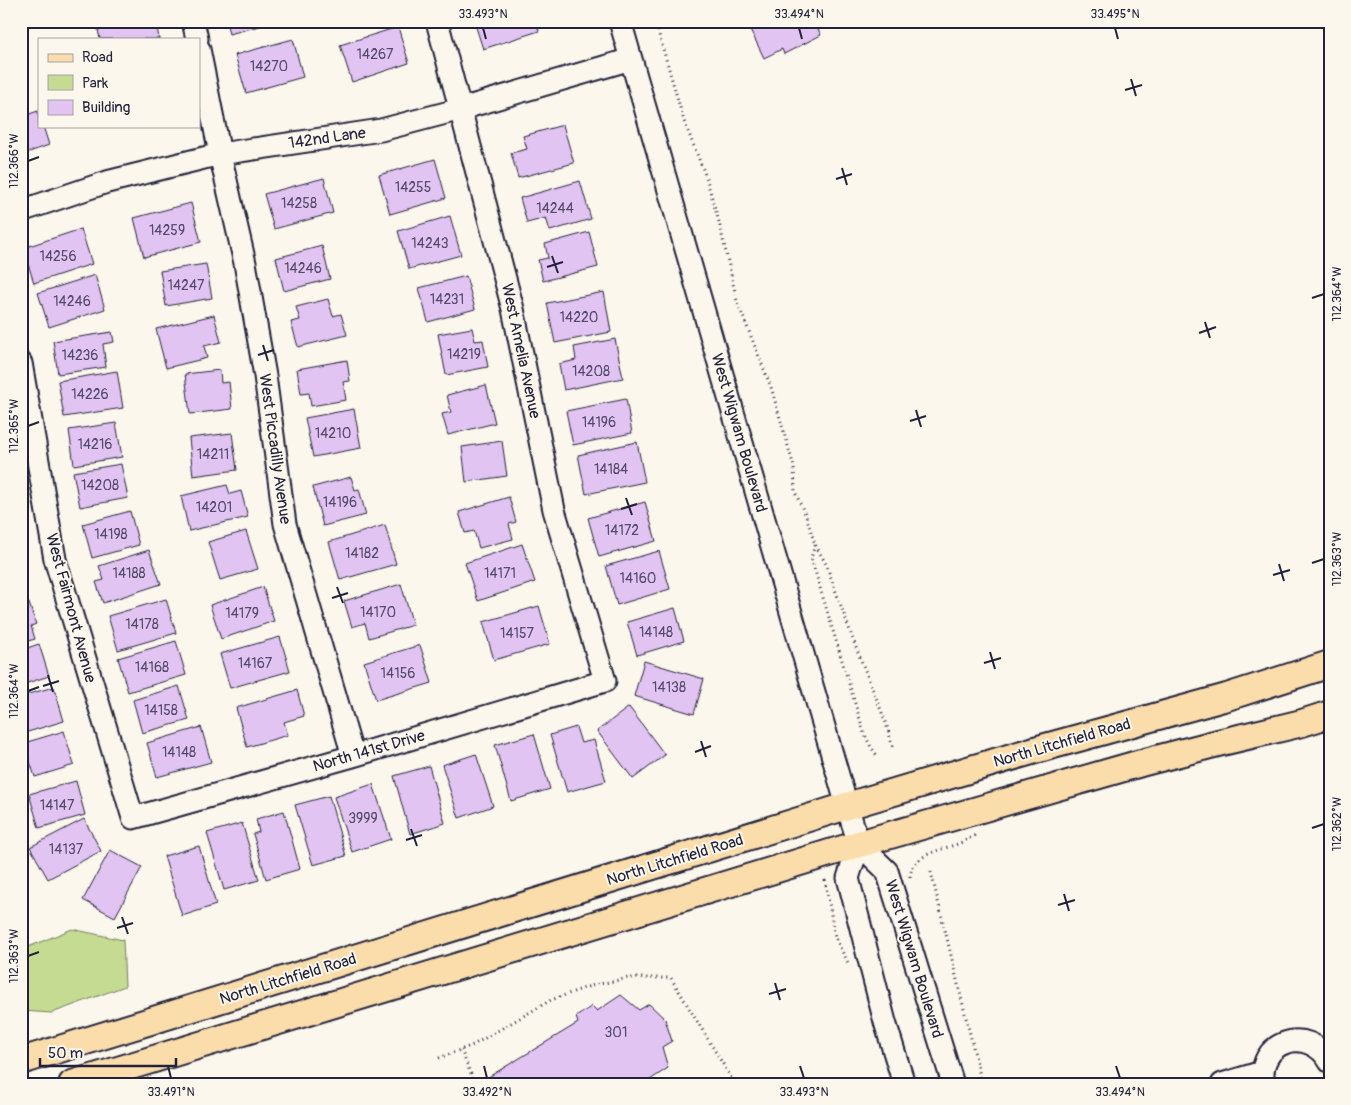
<svg xmlns="http://www.w3.org/2000/svg" width="1351" height="1105" font-family="Pangolin,sans-serif">
  <rect width="100%" height="100%" fill="#fbf7ec"/>
  <filter id="ink" filterUnits="userSpaceOnUse"><feTurbulence type="fractalNoise" baseFrequency=".02" numOctaves="2"/><feDisplacementMap in="SourceGraphic" scale="10" xChannelSelector="R" yChannelSelector="G"/><feConvolveMatrix kernelMatrix="1 2 1 2 8 2 1 2 1" color-interpolation-filters="sRGB"/></filter>
  <g filter="url(#ink)">
    <path fill="#c5db91" stroke="#747e66" d="M 72,929 L 123,940 L 125,986 L 52,1013 L 21,1011 L 21,950 Z"/>
    <path fill="#e1c4f2" stroke="#22223b" d="M 138,21 L 156,21 L 159,39 L 100,39 L 98,30 Z
      M 226,21 L 279,21 L 229,34 Z
      M 474,21 L 536,21 L 539,31 L 483,49 Z
      M 746,21 L 814,21 L 821,35 L 784,54 L 782,49 L 764,58 Z
      M 398,27 L 409,63 L 352,82 L 340,45 Z
      M 293,39 L 303,77 L 246,93 L 235,55 Z
      M 38,111 L 39,126 L 43,126 L 49,145 L 21,155 L 21,117 Z
      M 563,125 L 574,163 L 518,178 L 511,153 L 527,149 L 523,136 Z
      M 435,159 L 446,198 L 390,214 L 379,175 Z
      M 324,178 L 333,213 L 274,229 L 264,194 Z
      M 580,181 L 591,219 L 550,231 L 546,218 L 527,223 L 520,198 Z
      M 191,203 L 201,242 L 144,257 L 134,218 Z
      M 450,216 L 461,255 L 409,269 L 398,231 Z
      M 81,229 L 92,264 L 34,283 L 23,248 Z
      M 589,232 L 598,267 L 543,281 L 538,260 L 548,258 L 545,244 Z
      M 322,246 L 330,279 L 284,291 L 276,258 Z
      M 206,264 L 212,298 L 166,306 L 160,271 Z
      M 95,275 L 105,309 L 49,327 L 38,293 Z
      M 466,276 L 475,309 L 428,322 L 419,288 Z
      M 604,292 L 611,332 L 555,343 L 547,303 Z
      M 328,299 L 333,316 L 341,314 L 347,335 L 298,347 L 291,322 L 300,320 L 296,307 Z
      M 214,315 L 221,342 L 204,346 L 207,358 L 166,368 L 156,329 Z
      M 472,328 L 475,341 L 483,340 L 488,367 L 446,375 L 438,334 Z
      M 112,332 L 114,342 L 103,344 L 106,367 L 58,374 L 53,341 Z
      M 615,339 L 623,378 L 564,390 L 559,364 L 576,360 L 574,347 Z
      M 347,360 L 350,381 L 343,382 L 346,400 L 311,406 L 309,393 L 301,394 L 297,369 Z
      M 220,370 L 221,383 L 229,382 L 232,409 L 190,414 L 185,374 Z
      M 117,371 L 123,408 L 64,417 L 58,381 Z
      M 486,385 L 495,423 L 448,435 L 442,414 L 451,412 L 447,395 Z
      M 626,399 L 632,433 L 573,445 L 566,411 Z
      M 354,409 L 361,448 L 313,457 L 305,418 Z
      M 116,423 L 122,457 L 74,465 L 69,430 Z
      M 232,433 L 237,470 L 193,476 L 189,438 Z
      M 502,441 L 507,476 L 466,482 L 462,447 Z
      M 637,442 L 645,482 L 586,494 L 578,455 Z
      M 121,464 L 128,498 L 80,507 L 73,472 Z
      M 351,477 L 355,490 L 359,489 L 366,515 L 323,526 L 313,487 Z
      M 227,485 L 230,494 L 241,491 L 248,517 L 189,531 L 181,496 Z
      M 509,497 L 516,522 L 509,524 L 513,539 L 479,548 L 474,531 L 465,533 L 459,512 Z
      M 645,502 L 656,541 L 599,557 L 588,518 Z
      M 130,511 L 139,545 L 92,558 L 83,524 Z
      M 385,525 L 396,564 L 340,580 L 329,542 Z
      M 246,531 L 258,569 L 220,580 L 208,542 Z
      M 522,544 L 535,582 L 478,601 L 465,563 Z
      M 149,550 L 161,584 L 103,603 L 96,582 L 104,580 L 99,566 Z
      M 659,551 L 670,589 L 617,605 L 606,566 Z
      M 401,584 L 413,625 L 369,638 L 365,623 L 352,627 L 344,601 Z
      M 263,587 L 274,621 L 221,639 L 210,605 Z
      M 166,599 L 176,633 L 118,650 L 108,616 Z
      M 29,603 L 36,624 L 31,626 L 35,639 L 21,643 L 21,605 Z
      M 539,606 L 550,644 L 494,660 L 483,622 Z
      M 675,608 L 684,641 L 637,655 L 627,622 Z
      M 280,637 L 290,671 L 230,688 L 220,654 Z
      M 176,641 L 186,675 L 128,692 L 118,658 Z
      M 39,644 L 49,676 L 21,685 L 21,650 Z
      M 420,645 L 432,683 L 376,700 L 364,662 Z
      M 644,661 L 704,679 L 694,714 L 634,696 Z
      M 179,686 L 189,720 L 142,733 L 133,700 Z
      M 54,687 L 64,721 L 21,734 L 21,696 Z
      M 297,690 L 304,716 L 284,722 L 288,735 L 247,747 L 236,708 Z
      M 629,707 L 665,755 L 633,779 L 597,731 Z
      M 201,727 L 211,762 L 157,777 L 147,743 Z
      M 576,727 L 581,743 L 594,740 L 606,781 L 567,792 L 550,735 Z
      M 64,731 L 74,765 L 35,777 L 24,743 Z
      M 534,734 L 550,789 L 511,801 L 495,745 Z
      M 476,754 L 493,806 L 459,818 L 442,765 Z
      M 429,766 L 445,823 L 410,834 L 394,776 Z
      M 76,781 L 85,815 L 39,828 L 29,794 Z
      M 373,784 L 391,839 L 352,852 L 334,797 Z
      M 329,796 L 346,856 L 313,865 L 295,805 Z
      M 284,811 L 300,869 L 266,879 L 253,834 L 259,832 L 256,819 Z
      M 84,819 L 101,851 L 48,879 L 30,847 Z
      M 242,823 L 259,880 L 224,890 L 207,833 Z
      M 199,846 L 216,905 L 182,916 L 164,856 Z
      M 110,850 L 142,867 L 115,917 L 83,900 Z
      M 621,995 L 639,1010 L 649,1004 L 665,1019 L 672,1041 L 662,1047 L 668,1068 L 644,1084 L 488,1084 L 485,1079 L 578,1023 L 576,1017 L 592,1006 L 597,1011 Z
      M 281,1079 L 292,1084 L 279,1084 Z"/>
    <g fill="none" stroke-linecap="round" stroke-linejoin="round">
      <g stroke="#22223b" stroke-width="25">
        <path id="minor" d="M 193,21 L 197,39
          M 620,21 L 847,806 L 859,844 L 887,871 L 953,1084
          M 199,49 L 220,154 L 245,263 L 265,376 L 285,524 L 353,756
          M 21,211 L 107,182 L 220,154 L 381,130 L 461,109 L 631,59
          M 21,363 L 55,559 L 133,818 L 353,756 L 605,681 L 554,510 L 513,309 L 437,21
          M 859,844 L 848,878 L 885,1022 L 904,1084
          M 1222,1084 L 1262,1072
          M 1264,1084 C 1255,1041 1309,1024 1330,1062"/>
      </g>
      <g stroke="#22223b" stroke-width="30">
        <path id="major" d="M 21,1061 L 847,806 L 1035,750 L 1227,697 L 1330,664
          M 72,1084 L 859,844 L 1141,763 L 1218,743 L 1302,723 L 1330,714"/>
      </g>
      <path stroke="#22223b" stroke-width="3" stroke-dasharray="1 4" stroke-linecap="butt" d="M 655,21 L 684,121 L 706,177 L 719,222 L 737,301 L 771,387 L 794,467 L 795,492 L 806,516 L 815,544 L 826,564 L 855,645 L 886,723 L 893,748
        M 815,545 L 811,558 L 864,733 L 871,747 L 878,757
        M 931,872 L 982,1084
        M 910,877 C 912,853 943,850 960,843 C 965,841 970,838 975,835
        M 825,880 L 835,937 L 849,965
        M 461,1050 L 475,1084
        M 439,1058 L 473,1045 L 551,1000 L 590,986 L 628,978 L 671,978 L 735,1084
        M 766,1084 L 768,1082"/>
      <use href="#minor" stroke="#fbf7ec" stroke-width="21"/>
      <use href="#major" stroke="#fbddab" stroke-width="26"/>
    </g>
  </g>
  <path fill="none" stroke="#22223b" stroke-width="2" d="M 483,28 L 486,39M 799,28 L 802,39M 1115,28 L 1118,39M 1131,79 L 1136,96M 1125,90 L 1142,85M 28,161 L 39,157M 842,168 L 847,185M 836,179 L 852,174M 552,256 L 558,273M 547,267 L 563,262M 1312,298 L 1324,294M 1205,322 L 1210,338M 1199,333 L 1216,327M 263,345 L 268,361M 258,355 L 274,350M 916,410 L 921,427M 910,421 L 926,416M 28,426 L 39,422M 626,498 L 632,515M 621,509 L 637,504M 1312,563 L 1324,559M 1279,564 L 1284,581M 1273,575 L 1290,570M 337,587 L 343,603M 332,598 L 348,593M 990,652 L 995,669M 984,663 L 1001,658M 48,675 L 53,692M 43,686 L 59,681M 28,691 L 39,687M 701,741 L 706,757M 695,752 L 711,746M 1312,828 L 1324,824M 411,829 L 417,846M 406,840 L 422,835M 1064,894 L 1069,911M 1058,905 L 1075,900M 122,917 L 128,934M 117,928 L 133,923M 28,956 L 39,952M 775,983 L 780,1000M 769,994 L 786,989M 168,1066 L 171,1078M 484,1066 L 487,1078M 800,1066 L 804,1078M 1116,1066 L 1120,1078"/>
  <g text-anchor="middle" dominant-baseline="central" stroke-width="4" stroke-linejoin="round" paint-order="stroke">
    <g font-size="14" fill="#524a69">
      <text x="375" y="54">14267</text>
      <text x="269" y="66">14270</text>
      <text x="413" y="187">14255</text>
      <text x="299" y="203">14258</text>
      <text x="555" y="208">14244</text>
      <text x="167" y="230">14259</text>
      <text x="430" y="243">14243</text>
      <text x="58" y="256">14256</text>
      <text x="303" y="268">14246</text>
      <text x="186" y="285">14247</text>
      <text x="447" y="299">14231</text>
      <text x="72" y="301">14246</text>
      <text x="579" y="317">14220</text>
      <text x="464" y="354">14219</text>
      <text x="80" y="355">14236</text>
      <text x="591" y="371">14208</text>
      <text x="90" y="394">14226</text>
      <text x="599" y="422">14196</text>
      <text x="333" y="433">14210</text>
      <text x="95" y="444">14216</text>
      <text x="213" y="454">14211</text>
      <text x="611" y="469">14184</text>
      <text x="100" y="485">14208</text>
      <text x="340" y="502">14196</text>
      <text x="214" y="507">14201</text>
      <text x="622" y="530">14172</text>
      <text x="111" y="534">14198</text>
      <text x="362" y="553">14182</text>
      <text x="129" y="573">14188</text>
      <text x="500" y="573">14171</text>
      <text x="638" y="578">14160</text>
      <text x="378" y="612">14170</text>
      <text x="242" y="613">14179</text>
      <text x="142" y="624">14178</text>
      <text x="656" y="632">14148</text>
      <text x="517" y="633">14157</text>
      <text x="255" y="663">14167</text>
      <text x="152" y="667">14168</text>
      <text x="398" y="673">14156</text>
      <text x="669" y="687">14138</text>
      <text x="161" y="710">14158</text>
      <text x="179" y="752">14148</text>
      <text x="57" y="805">14147</text>
      <text x="363" y="818">3999</text>
      <text x="66" y="849">14137</text>
      <text x="616" y="1032">301</text>
    </g>
    <g font-size="16" fill="#22223b" stroke="#fbf7ec">
      <text transform="translate(327 138) rotate(-8)">142nd Lane</text>
      <text transform="translate(521 351) rotate(78)">West Amelia Avenue</text>
      <text transform="translate(739 433) rotate(74)">West Wigwam Boulevard</text>
      <text transform="translate(275 449) rotate(82)">West Piccadilly Avenue</text>
      <text transform="translate(71 608) rotate(75)">West Fairmont Avenue</text>
      <text transform="translate(1062 743) rotate(-16)">North Litchfield Road</text>
      <text transform="translate(369 751) rotate(-16)">North 141st Drive</text>
      <text transform="translate(675 860) rotate(-17)">North Litchfield Road</text>
      <text transform="translate(914 959) rotate(73)">West Wigwam Boulevard</text>
      <text transform="translate(288 979) rotate(-17)">North Litchfield Road</text>
    </g>
  </g>
  <rect width="1351" height="1105" fill="none" stroke="#fbf7ec" stroke-width="55"/>
  <rect x="38" y="38" width="162" height="90" fill="#fbf7ec" stroke="#a4a2a5"/>
  <rect x="48" y="54" width="25" height="8" fill="#fbddab" stroke="#a4a2a5"/>
  <text x="82" y="62" font-size="15" fill="#22223b">Road</text>
  <rect x="48" y="75" width="25" height="15" fill="#c5db91" stroke="#a4a2a5"/>
  <text x="82" y="88" font-size="15" fill="#22223b">Park</text>
  <rect x="48" y="100" width="25" height="15" fill="#e1c4f2" stroke="#a4a2a5"/>
  <text x="82" y="112" font-size="15" fill="#22223b">Building</text>
  <path d="M40 1058v8h136v-8" fill="none" stroke="#22223b" stroke-width="2.5"/>
  <text x="48" y="1058" font-size="15" fill="#22223b" stroke="#fbf7ec" stroke-width="4" paint-order="stroke">50 m</text>
  <rect x="28" y="28" width="1296" height="1050" fill="none" stroke="#22223b" stroke-width="2"/>
  <g font-size="12" text-anchor="middle" fill="#22223b">
    <text x="483" y="18">33.493°N</text>
    <text x="799" y="18">33.494°N</text>
    <text x="1115" y="18">33.495°N</text>
    <text transform="translate(14 161) rotate(-90)" y="4">112.366°W</text>
    <text transform="translate(1337 294) rotate(-90)" y="4">112.364°W</text>
    <text transform="translate(14 426) rotate(-90)" y="4">112.365°W</text>
    <text transform="translate(1337 559) rotate(-90)" y="4">112.363°W</text>
    <text transform="translate(14 691) rotate(-90)" y="4">112.364°W</text>
    <text transform="translate(1337 824) rotate(-90)" y="4">112.362°W</text>
    <text transform="translate(14 956) rotate(-90)" y="4">112.363°W</text>
    <text x="171" y="1096">33.491°N</text>
    <text x="487" y="1096">33.492°N</text>
    <text x="804" y="1096">33.493°N</text>
    <text x="1120" y="1096">33.494°N</text>
  </g>
</svg>
